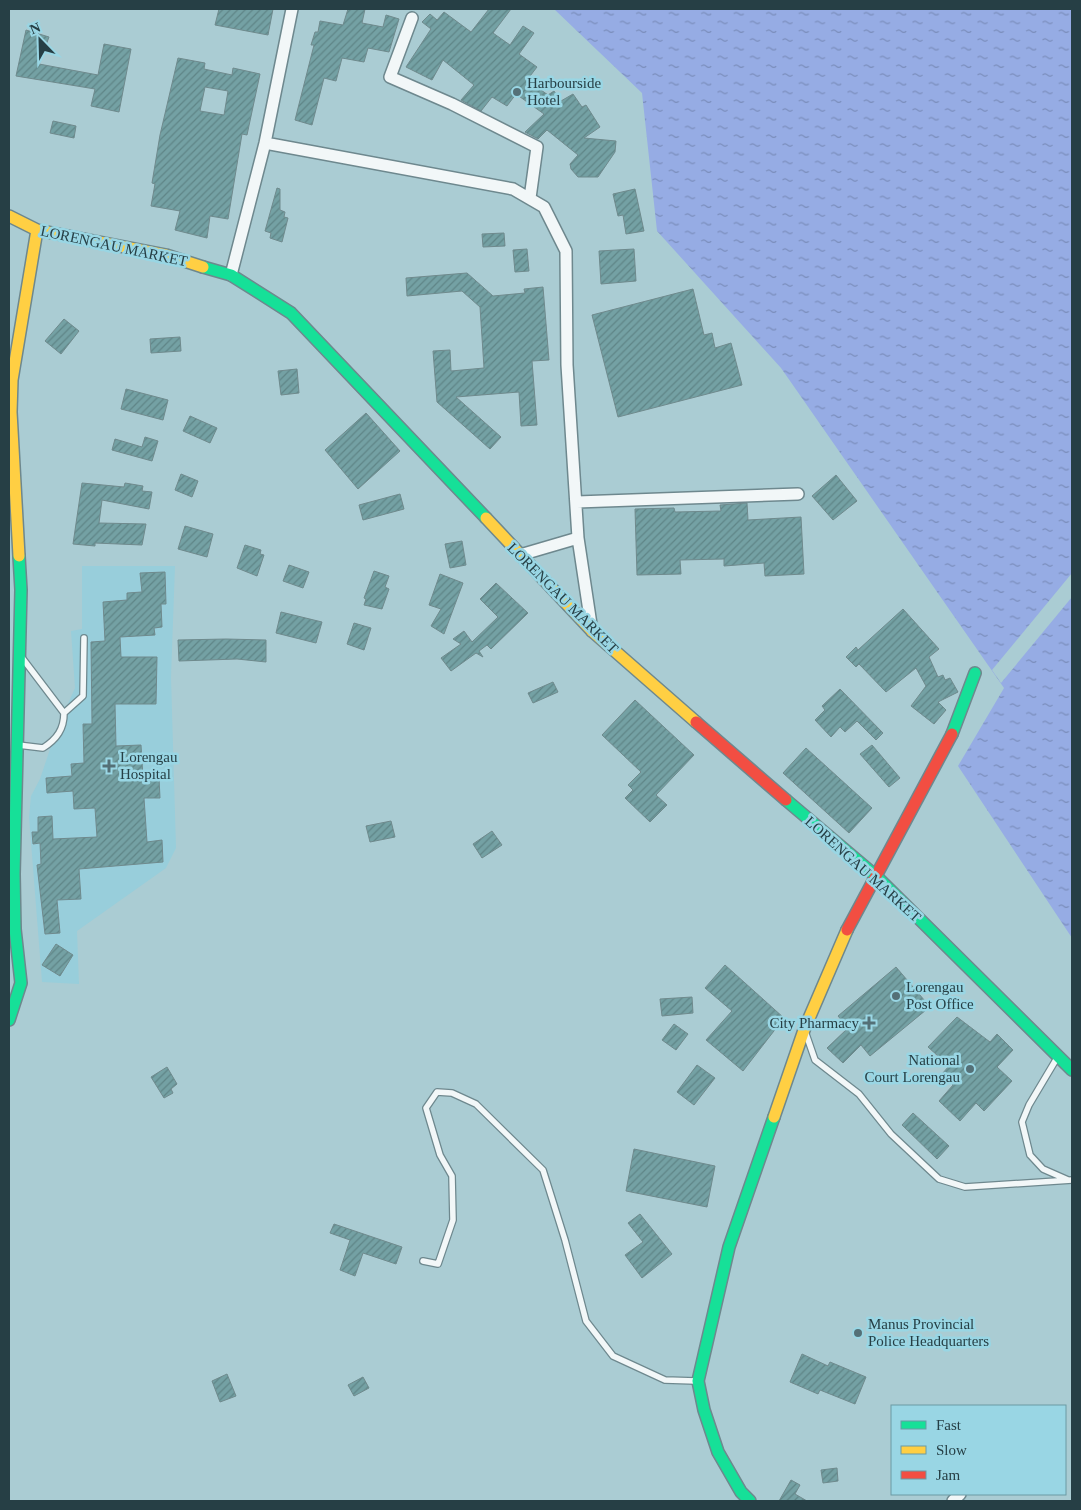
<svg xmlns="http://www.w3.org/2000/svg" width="1081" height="1510" font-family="'Times New Roman',serif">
  <defs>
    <pattern id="water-ripples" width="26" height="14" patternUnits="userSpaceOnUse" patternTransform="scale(1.25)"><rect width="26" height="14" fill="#96ace4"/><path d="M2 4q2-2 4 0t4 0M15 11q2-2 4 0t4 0" fill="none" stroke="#7a8dbb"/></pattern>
    <pattern id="building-hatch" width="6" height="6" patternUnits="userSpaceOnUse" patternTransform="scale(1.25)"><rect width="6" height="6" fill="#74a1a4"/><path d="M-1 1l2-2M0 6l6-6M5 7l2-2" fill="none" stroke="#5f8587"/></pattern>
  </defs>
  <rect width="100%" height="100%" fill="#aaccd3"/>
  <path fill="#98cedb" d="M 82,566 L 175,566 L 171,677 L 176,848 L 166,868 L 77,931 L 79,984 L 42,982 L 29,817 L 31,796 L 40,779 L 57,728 L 75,688 L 71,631 L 82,629 Z"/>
  <path fill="url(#water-ripples)" d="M 554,9 L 1072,9 L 1072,938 L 958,766 L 1004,688 L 781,368 L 657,231 L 642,93 Z"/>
  <path fill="#aaccd3" d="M 1072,573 L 1072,597 L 1001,683 L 992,670 Z"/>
  <path fill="url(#building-hatch)" stroke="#6f8a8d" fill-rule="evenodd" d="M 219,9 L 273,9 L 268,35 L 215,25 Z
    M 348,9 L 365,9 L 362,23 L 383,27 L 386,15 L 399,19 L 389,52 L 368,48 L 364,62 L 342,58 L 336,81 L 324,78 L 312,125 L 295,120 L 314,45 L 311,45 L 315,32 L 318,32 L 320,21 L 343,25 Z
    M 489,9 L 511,9 L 493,33 L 510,45 L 523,26 L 534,33 L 519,54 L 537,67 L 527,80 L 548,95 L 554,91 L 561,101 L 573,94 L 582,107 L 586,105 L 600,127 L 584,138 L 616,141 L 615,152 L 598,177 L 578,177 L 571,169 L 570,164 L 578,155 L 547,130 L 538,139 L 525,132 L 544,114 L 516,94 L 507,106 L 492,97 L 481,111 L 461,100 L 474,85 L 443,60 L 432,80 L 406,67 L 431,29 L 422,22 L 430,14 L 437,20 L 444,12 L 471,32 Z
    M 26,30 L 49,37 L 39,64 L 98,75 L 104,44 L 131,49 L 119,112 L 91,106 L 95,89 L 16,76 Z
    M 178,58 L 205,63 L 204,69 L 232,75 L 233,68 L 260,74 L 247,135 L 242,134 L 228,219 L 210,216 L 207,238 L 175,230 L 180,211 L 151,206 L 155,184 L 152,183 L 160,135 ZM 205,87 L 228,91 L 224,115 L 200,111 Z
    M 53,121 L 76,126 L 74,138 L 50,133 Z
    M 277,188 L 280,189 L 280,210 L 285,212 L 284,217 L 288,218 L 282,242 L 270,238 L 271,233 L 265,231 Z
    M 635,189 L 644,231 L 626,234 L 623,215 L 618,216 L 613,194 Z
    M 504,233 L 505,246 L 483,247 L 482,234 Z
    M 527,249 L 529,271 L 515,272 L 513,250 Z
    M 634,249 L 636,281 L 601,284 L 599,251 Z
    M 467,273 L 493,296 L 525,293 L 524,289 L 543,287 L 549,360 L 532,361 L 537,425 L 521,426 L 519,392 L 456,397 L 501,437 L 490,449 L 437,402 L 433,351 L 450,350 L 451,371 L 484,368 L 480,307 L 462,291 L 407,296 L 406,278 Z
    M 693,289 L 704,335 L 712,333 L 715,348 L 731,343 L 742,385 L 618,417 L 592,315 Z
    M 64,319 L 79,331 L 61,354 L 45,341 Z
    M 180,337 L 181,351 L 151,353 L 150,339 Z
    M 297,369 L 299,393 L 281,395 L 278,371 Z
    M 126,389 L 168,400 L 163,420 L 121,409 Z
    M 366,413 L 400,451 L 358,489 L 325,450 Z
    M 190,416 L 217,428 L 210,443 L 183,431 Z
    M 145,437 L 158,441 L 152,461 L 112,450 L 115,439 L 142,447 Z
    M 181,474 L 198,481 L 192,497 L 175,490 Z
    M 836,475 L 857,501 L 833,520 L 812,496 Z
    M 82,483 L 124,487 L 125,483 L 143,486 L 142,491 L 152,492 L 149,509 L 102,500 L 99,523 L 146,524 L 142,545 L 95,543 L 95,546 L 73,544 Z
    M 400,494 L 404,509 L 363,520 L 359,505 Z
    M 747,503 L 748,520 L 801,517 L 804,574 L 765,576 L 764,563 L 724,566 L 724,559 L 680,560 L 681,574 L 637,575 L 635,509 L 674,508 L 675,512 L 721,511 L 720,505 Z
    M 185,526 L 213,534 L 207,557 L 178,549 Z
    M 462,541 L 466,565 L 450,568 L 445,544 Z
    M 245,545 L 261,550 L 260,554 L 264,555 L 257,576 L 237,568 Z
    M 289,565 L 309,572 L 303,588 L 283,581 Z
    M 374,571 L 389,576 L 385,587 L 389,589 L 382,609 L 364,605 L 366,599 L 364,598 Z
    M 165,572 L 166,604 L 161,604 L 162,627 L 154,628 L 155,635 L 120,637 L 121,657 L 157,657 L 156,704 L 115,704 L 116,746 L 141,745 L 143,778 L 159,778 L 160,798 L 144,798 L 147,842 L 162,840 L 163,862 L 79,869 L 81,899 L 57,900 L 60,933 L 45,934 L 37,865 L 41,864 L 40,843 L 33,844 L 32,832 L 38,832 L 38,817 L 52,816 L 53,839 L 97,837 L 95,808 L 74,809 L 73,791 L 47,793 L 46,778 L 72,776 L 71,764 L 84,763 L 83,724 L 92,724 L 91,642 L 105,641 L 103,602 L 127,600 L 127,593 L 142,592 L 140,573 Z
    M 440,574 L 463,583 L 444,634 L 431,626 L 441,609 L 429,605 Z
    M 496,583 L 528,613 L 491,649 L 487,645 L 479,651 L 483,657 L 476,653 L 451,671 L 441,658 L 461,644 L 453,639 L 464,631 L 472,642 L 498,617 L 480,599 Z
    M 903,609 L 939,649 L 929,657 L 938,677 L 943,675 L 945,680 L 950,678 L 958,692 L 938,702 L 946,710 L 934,724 L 911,706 L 926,686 L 916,668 L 886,692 L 859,664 L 856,667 L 846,657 L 856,647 L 858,650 Z
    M 281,612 L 322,622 L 316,643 L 276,633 Z
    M 354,623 L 371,628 L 364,650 L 347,644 Z
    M 226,639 L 266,640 L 266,662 L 237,659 L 179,661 L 178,640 Z
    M 553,682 L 558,692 L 533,703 L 528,693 Z
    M 840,689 L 883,733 L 876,740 L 857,721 L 845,732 L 840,727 L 831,737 L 815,720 L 825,710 L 822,706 Z
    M 635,700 L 694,755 L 656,795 L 667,805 L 650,822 L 625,798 L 633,790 L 628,785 L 641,772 L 602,735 Z
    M 872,745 L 900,778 L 889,787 L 860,754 Z
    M 806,748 L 872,808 L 849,833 L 783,773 Z
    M 391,821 L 395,837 L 370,842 L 366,826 Z
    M 492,831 L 502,845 L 482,858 L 473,844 Z
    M 56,944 L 73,955 L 60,976 L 42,965 Z
    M 725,965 L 784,1018 L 743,1071 L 706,1040 L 732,1011 L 705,988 Z
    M 896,967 L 925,1001 L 921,1004 L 926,1010 L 870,1056 L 861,1045 L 843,1063 L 827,1048 L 848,1028 L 838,1016 Z
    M 692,997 L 693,1013 L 662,1016 L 660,999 Z
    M 957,1017 L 990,1042 L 997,1034 L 1013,1050 L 997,1067 L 1012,1081 L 984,1111 L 976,1103 L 960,1121 L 939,1101 L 953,1085 L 942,1074 L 949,1066 L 928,1047 Z
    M 674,1024 L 688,1034 L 676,1050 L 662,1040 Z
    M 697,1065 L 715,1078 L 694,1105 L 677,1092 Z
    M 167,1067 L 177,1084 L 171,1089 L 173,1093 L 164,1098 L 151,1077 Z
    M 913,1113 L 949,1146 L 937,1159 L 902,1125 Z
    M 634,1149 L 715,1166 L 707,1207 L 626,1191 Z
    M 640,1214 L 672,1254 L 642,1278 L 625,1255 L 643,1242 L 628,1223 Z
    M 334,1224 L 402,1247 L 396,1264 L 363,1253 L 355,1276 L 340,1270 L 350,1240 L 330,1233 Z
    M 802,1354 L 828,1366 L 830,1362 L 866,1377 L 855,1404 L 820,1390 L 818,1394 L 790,1382 Z
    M 227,1374 L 236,1396 L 220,1402 L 212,1381 Z
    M 363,1377 L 369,1388 L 354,1396 L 348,1385 Z
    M 837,1468 L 838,1481 L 823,1483 L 821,1470 Z
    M 791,1480 L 800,1485 L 795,1494 L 807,1501 L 779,1501 Z"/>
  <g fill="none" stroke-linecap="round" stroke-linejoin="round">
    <g stroke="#6e888e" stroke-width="8">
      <path id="lane" d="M 64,713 L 83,696 L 84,638
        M 18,745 L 43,748 C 57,739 64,729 64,713 L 23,659
        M 806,1034 L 815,1060 L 859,1094 L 891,1134 L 939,1179 L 965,1187 L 1072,1180
        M 1057,1058 L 1029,1105 L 1022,1122 L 1030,1155 L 1043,1169 L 1068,1180
        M 423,1261 L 438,1264 L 453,1220 L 452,1176 L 440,1155 L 426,1108 L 437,1092 L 452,1093 L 476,1104 L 543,1170 L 565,1240 L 586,1321 L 613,1356 L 665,1380 L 696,1381"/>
    </g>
    <g stroke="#6e888e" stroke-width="14">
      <path id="street" d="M 412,18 L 390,77 L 452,104 L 537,147 L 530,198
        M 265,143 L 513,189 L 544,207 L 566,251 L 567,365 L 578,538 L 592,631
        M 231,275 L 265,143 L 292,9
        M 577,502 L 798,494
        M 520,555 L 578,538
        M 953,1501 L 960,1494"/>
    </g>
    <g stroke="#6e888e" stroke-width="14">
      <path id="fast" d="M 203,267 L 231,275 L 291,313 L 486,518
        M 952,734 L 975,673
        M 786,800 L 877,877 L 1072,1070
        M 9,1020 L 21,983 L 15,929 L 14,874 L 21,590 L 19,556
        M 750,1501 L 741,1492 L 718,1452 L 704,1410 L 698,1381 L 729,1247 L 774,1117"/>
    </g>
    <g stroke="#6e888e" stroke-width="14">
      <path id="slow" d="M 9,216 L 37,230 L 166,255 L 203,267
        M 486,518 L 592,631 L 696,722
        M 19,556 L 11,412 L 12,380 L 37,230
        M 774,1117 L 804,1030 L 847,930"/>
    </g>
    <g stroke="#6e888e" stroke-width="14">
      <path id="jam" d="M 696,722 L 786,800
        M 847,930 L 952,734"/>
    </g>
    <use href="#lane" stroke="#f2f7f8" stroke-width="5.5"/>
    <use href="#street" stroke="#f2f7f8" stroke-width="11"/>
    <use href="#fast" stroke="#16e098" stroke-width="11"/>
    <use href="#slow" stroke="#ffcf43" stroke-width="11"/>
    <use href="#jam" stroke="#f24e42" stroke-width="11"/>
  </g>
  <g fill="#547077" stroke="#99d6e4" stroke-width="2">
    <circle cx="517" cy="92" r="5"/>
    <path d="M106.5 758.5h5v5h5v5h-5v5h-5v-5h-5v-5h5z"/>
    <circle cx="896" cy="996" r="5"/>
    <path d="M866.5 1015.5h5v5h5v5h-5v5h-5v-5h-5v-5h5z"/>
    <circle cx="970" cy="1069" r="5"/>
    <circle cx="858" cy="1333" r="5"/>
  </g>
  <g text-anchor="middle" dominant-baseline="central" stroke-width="5" stroke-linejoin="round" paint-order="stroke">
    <g font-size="15" fill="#263f45" stroke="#99d6e4" text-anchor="start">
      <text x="527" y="83">Harbourside<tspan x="527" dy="17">Hotel</tspan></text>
      <text x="120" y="757">Lorengau<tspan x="120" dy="17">Hospital</tspan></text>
      <text x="906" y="987">Lorengau<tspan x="906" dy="17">Post Office</tspan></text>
      <text x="859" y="1023" text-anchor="end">City Pharmacy</text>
      <text x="960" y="1060" text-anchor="end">National<tspan x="960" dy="17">Court Lorengau</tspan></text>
      <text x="868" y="1324">Manus Provincial<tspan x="868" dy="17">Police Headquarters</tspan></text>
    </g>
    <g font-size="15" fill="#263f45" stroke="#99d6e4">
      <text transform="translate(114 246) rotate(12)">LORENGAU MARKET</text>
      <text transform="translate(563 598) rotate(45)">LORENGAU MARKET</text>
      <text transform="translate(863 869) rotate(42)">LORENGAU MARKET</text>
    </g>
  </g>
  <rect width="1081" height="1510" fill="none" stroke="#263f45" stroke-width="20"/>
  <rect x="891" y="1405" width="175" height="90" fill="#99d6e4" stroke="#6b9aa4"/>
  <rect x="901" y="1421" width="25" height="8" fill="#16e098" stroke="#6b9aa4"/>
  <text x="936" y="1430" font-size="15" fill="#263f45">Fast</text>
  <rect x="901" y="1446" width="25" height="8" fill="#ffcf43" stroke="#6b9aa4"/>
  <text x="936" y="1455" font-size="15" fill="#263f45">Slow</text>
  <rect x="901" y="1471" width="25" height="8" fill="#f24e42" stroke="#6b9aa4"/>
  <text x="936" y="1480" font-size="15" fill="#263f45">Jam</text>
  <g transform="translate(40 40) rotate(337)" stroke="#99d6e4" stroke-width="4" paint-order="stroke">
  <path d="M0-4L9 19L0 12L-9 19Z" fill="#263f45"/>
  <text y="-8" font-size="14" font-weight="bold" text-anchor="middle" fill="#263f45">N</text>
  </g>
</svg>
